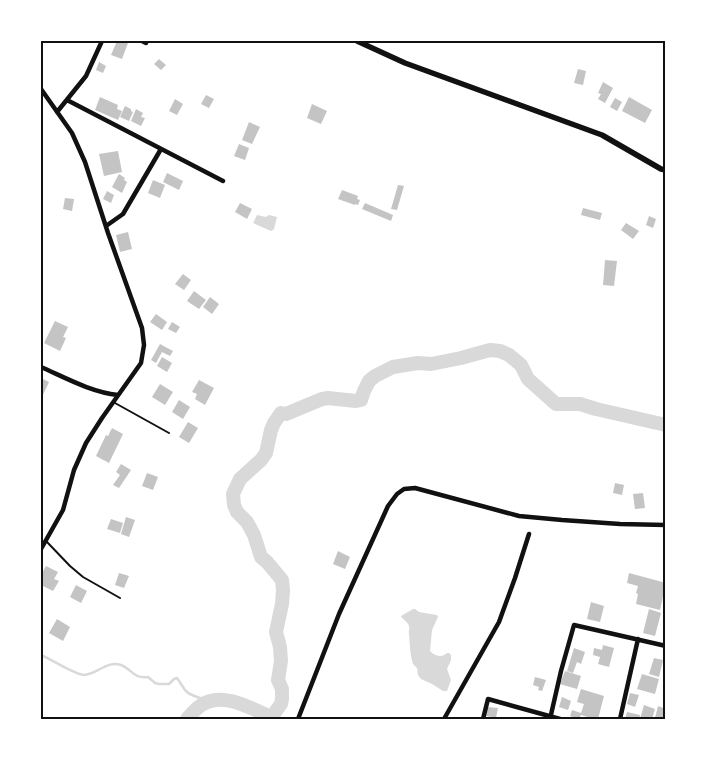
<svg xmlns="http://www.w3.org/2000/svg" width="707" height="760" font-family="Karla,sans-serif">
  <rect width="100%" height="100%" fill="#fff"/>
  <path fill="#d9d9d9" d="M 257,215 L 266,217 L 269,215 L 277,217 L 274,229 L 271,231 L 253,223 Z
    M 413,609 L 415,609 L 419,612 L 437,615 L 438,617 L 432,630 L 430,651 C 434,656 442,658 447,653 L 449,653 L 451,655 L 451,660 L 447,669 L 451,680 L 447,691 L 443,691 L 432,684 L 421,679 L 418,675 L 417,668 L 413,664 C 410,655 410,645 409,634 C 408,632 410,629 409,626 C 408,622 403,620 401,616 Z"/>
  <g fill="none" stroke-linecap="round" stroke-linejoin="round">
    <path stroke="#d9d9d9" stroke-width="2.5" d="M 41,655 C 53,660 73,674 84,675 C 96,675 107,660 121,665 C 132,669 133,679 148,677 L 155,683 L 159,684 L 169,684 L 174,679 L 177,678 C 187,692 183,692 200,698 L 202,705"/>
    <path stroke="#d9d9d9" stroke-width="14" d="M 187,719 C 192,713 198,706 205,703 C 225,693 250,708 269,716 L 273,715 L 281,704 L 282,699 L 282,689 L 278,680 L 281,661 L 280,647 L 276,632 L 282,604 L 283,590 L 282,580 L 267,562 L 261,557 L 254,535 L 247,522 L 237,512 L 234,505 L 233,494 L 240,479 L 261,460 L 266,453 L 271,430 L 274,423 L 281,413 L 286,414 L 322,399 L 328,398 L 356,401 L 361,400 L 364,391 L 369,381 L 375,376 L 393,367 L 418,363 L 431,364 L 461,358 L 490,350 L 500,351 L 509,355 L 521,365 L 528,379 L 556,404 L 580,404 L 596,409 L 666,425"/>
  </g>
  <path fill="#c4c4c4" d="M 117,41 L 123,41 L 128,43 L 122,59 L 111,55 Z
    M 159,59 L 166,65 L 161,70 L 154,64 Z
    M 99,62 L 106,66 L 103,73 L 96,70 Z
    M 578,69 L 586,71 L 583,85 L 574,83 Z
    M 603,82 L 613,88 L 605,103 L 598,99 L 601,94 L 598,93 Z
    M 206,95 L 214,99 L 209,108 L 201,104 Z
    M 100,97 L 118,105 L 117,109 L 122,111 L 118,120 L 95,110 Z
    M 629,97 L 652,110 L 645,123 L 622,111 Z
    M 615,98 L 622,102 L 617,111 L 610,107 Z
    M 175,99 L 183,104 L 177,115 L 169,111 Z
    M 312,104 L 327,111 L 321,124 L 307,118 Z
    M 125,106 L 131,109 L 131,111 L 133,112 L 129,121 L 120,117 Z
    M 136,109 L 143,113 L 141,117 L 145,118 L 141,126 L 131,121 Z
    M 249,122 L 260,127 L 252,144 L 242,140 Z
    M 239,144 L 249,148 L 245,160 L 234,156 Z
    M 118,151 L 122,172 L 104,176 L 99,154 Z
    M 167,173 L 183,181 L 179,190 L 163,182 Z
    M 119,174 L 125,178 L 124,180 L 127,182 L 122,193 L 112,187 Z
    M 153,180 L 165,185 L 160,198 L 148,193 Z
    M 398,185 L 404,186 L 397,210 L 391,209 Z
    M 342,190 L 358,196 L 357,199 L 360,200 L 358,205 L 355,204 L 355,205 L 338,199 Z
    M 107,191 L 114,195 L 111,203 L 103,199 Z
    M 65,198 L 74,199 L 72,211 L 63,209 Z
    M 240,203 L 252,209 L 247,219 L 235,212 Z
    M 365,203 L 393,215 L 391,221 L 362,209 Z
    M 583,208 L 602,213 L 600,220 L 581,215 Z
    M 649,216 L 656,219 L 653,228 L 646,225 Z
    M 626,223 L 639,231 L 633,239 L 621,230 Z
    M 128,232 L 132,249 L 120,252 L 116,235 Z
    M 605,260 L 617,261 L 614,286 L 603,285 Z
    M 183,274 L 191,280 L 184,290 L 175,284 Z
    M 194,291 L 206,300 L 199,309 L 187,301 Z
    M 210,297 L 219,304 L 212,314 L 203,307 Z
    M 156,314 L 167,322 L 162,330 L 150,322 Z
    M 55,321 L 68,327 L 63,337 L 66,338 L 60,351 L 44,343 Z
    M 172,322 L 180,327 L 176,333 L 168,329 Z
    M 160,344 L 173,351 L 170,356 L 162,352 L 156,363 L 151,360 Z
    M 162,357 L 172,363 L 167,372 L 157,366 Z
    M 43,379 L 49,382 L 41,399 L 41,381 Z
    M 199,380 L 214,388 L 205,405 L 195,399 L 197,394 L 192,392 Z
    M 160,384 L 173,392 L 165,405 L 152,397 Z
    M 179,400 L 190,407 L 183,419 L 172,412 Z
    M 188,422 L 198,428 L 189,443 L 179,437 Z
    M 112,428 L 123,434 L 109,463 L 96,456 L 106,435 L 108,436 Z
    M 121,464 L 131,470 L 119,488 L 113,485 L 120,475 L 116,472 Z
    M 147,473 L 158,477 L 153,490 L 142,486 Z
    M 615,483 L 624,485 L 622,495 L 613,493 Z
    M 643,493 L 645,508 L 635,509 L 633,494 Z
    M 126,517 L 135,520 L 129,537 L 121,534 Z
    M 111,519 L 123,523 L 120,533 L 107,529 Z
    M 338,551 L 350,557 L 345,569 L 333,564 Z
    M 46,566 L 58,572 L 54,579 L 59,581 L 53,591 L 41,585 L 41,575 Z
    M 119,573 L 129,576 L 124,588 L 115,585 Z
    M 629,573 L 666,583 L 660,610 L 636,604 L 638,594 L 636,593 L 638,586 L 627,583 Z
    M 76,585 L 87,591 L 81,603 L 70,597 Z
    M 591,602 L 604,606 L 600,622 L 587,619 Z
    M 649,609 L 661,613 L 655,636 L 643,633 Z
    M 57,619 L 70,627 L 63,641 L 49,633 Z
    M 603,645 L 614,648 L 609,667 L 598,664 L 600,657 L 593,655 L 594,648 L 602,650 Z
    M 574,648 L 585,652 L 581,664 L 577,662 L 573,673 L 567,671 Z
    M 654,658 L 663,660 L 659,677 L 649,674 Z
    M 565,671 L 581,676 L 577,689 L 560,684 Z
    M 642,674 L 659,679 L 655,694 L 637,689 Z
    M 535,677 L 546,680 L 542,691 L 538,690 L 539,687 L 533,685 Z
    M 581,689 L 604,696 L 598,719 L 594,719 L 581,715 L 579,719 L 570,716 L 572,710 L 581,713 L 584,704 L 577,702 Z
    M 630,693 L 639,695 L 635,707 L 627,704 Z
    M 562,697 L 571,701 L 568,710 L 559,707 Z
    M 644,705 L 655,709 L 652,719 L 640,719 Z
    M 658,706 L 666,709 L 666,719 L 655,718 Z
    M 487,707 L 498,708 L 496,718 L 486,716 Z
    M 627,712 L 640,715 L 639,719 L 625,719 Z"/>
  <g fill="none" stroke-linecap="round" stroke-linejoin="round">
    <path stroke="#111" stroke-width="2" d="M 115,403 L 169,433
      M 47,542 L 70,566 L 83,577 L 120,598"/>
    <path stroke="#111" stroke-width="4.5" d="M 142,41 L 146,43
      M 41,89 L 72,133 L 85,162 L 108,233 L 142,328 L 144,345 L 141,363 L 102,418 L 86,443 L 74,470 L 63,510 L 41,549
      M 67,100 L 223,181
      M 57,112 L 86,76 L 102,41
      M 106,226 L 123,214 L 161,149
      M 41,367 C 66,378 91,392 118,395
      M 298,719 L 339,614 L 388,506 L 397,494 L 404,489 L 415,488 L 519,516 L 562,520 L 620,524 L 666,525
      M 444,719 L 499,622 L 515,578 L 529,534
      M 483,719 L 488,699 L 560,719
      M 550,719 L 561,671 L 574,625 L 666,646
      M 620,719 L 638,639"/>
    <path stroke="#111" stroke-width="5.5" d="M 357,41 L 405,63 L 602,135 L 661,169 L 666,170"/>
  </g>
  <rect width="707" height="760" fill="none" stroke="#ffffff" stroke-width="85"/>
  <rect x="42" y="42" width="622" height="676" fill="none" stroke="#111" stroke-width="2"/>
</svg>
